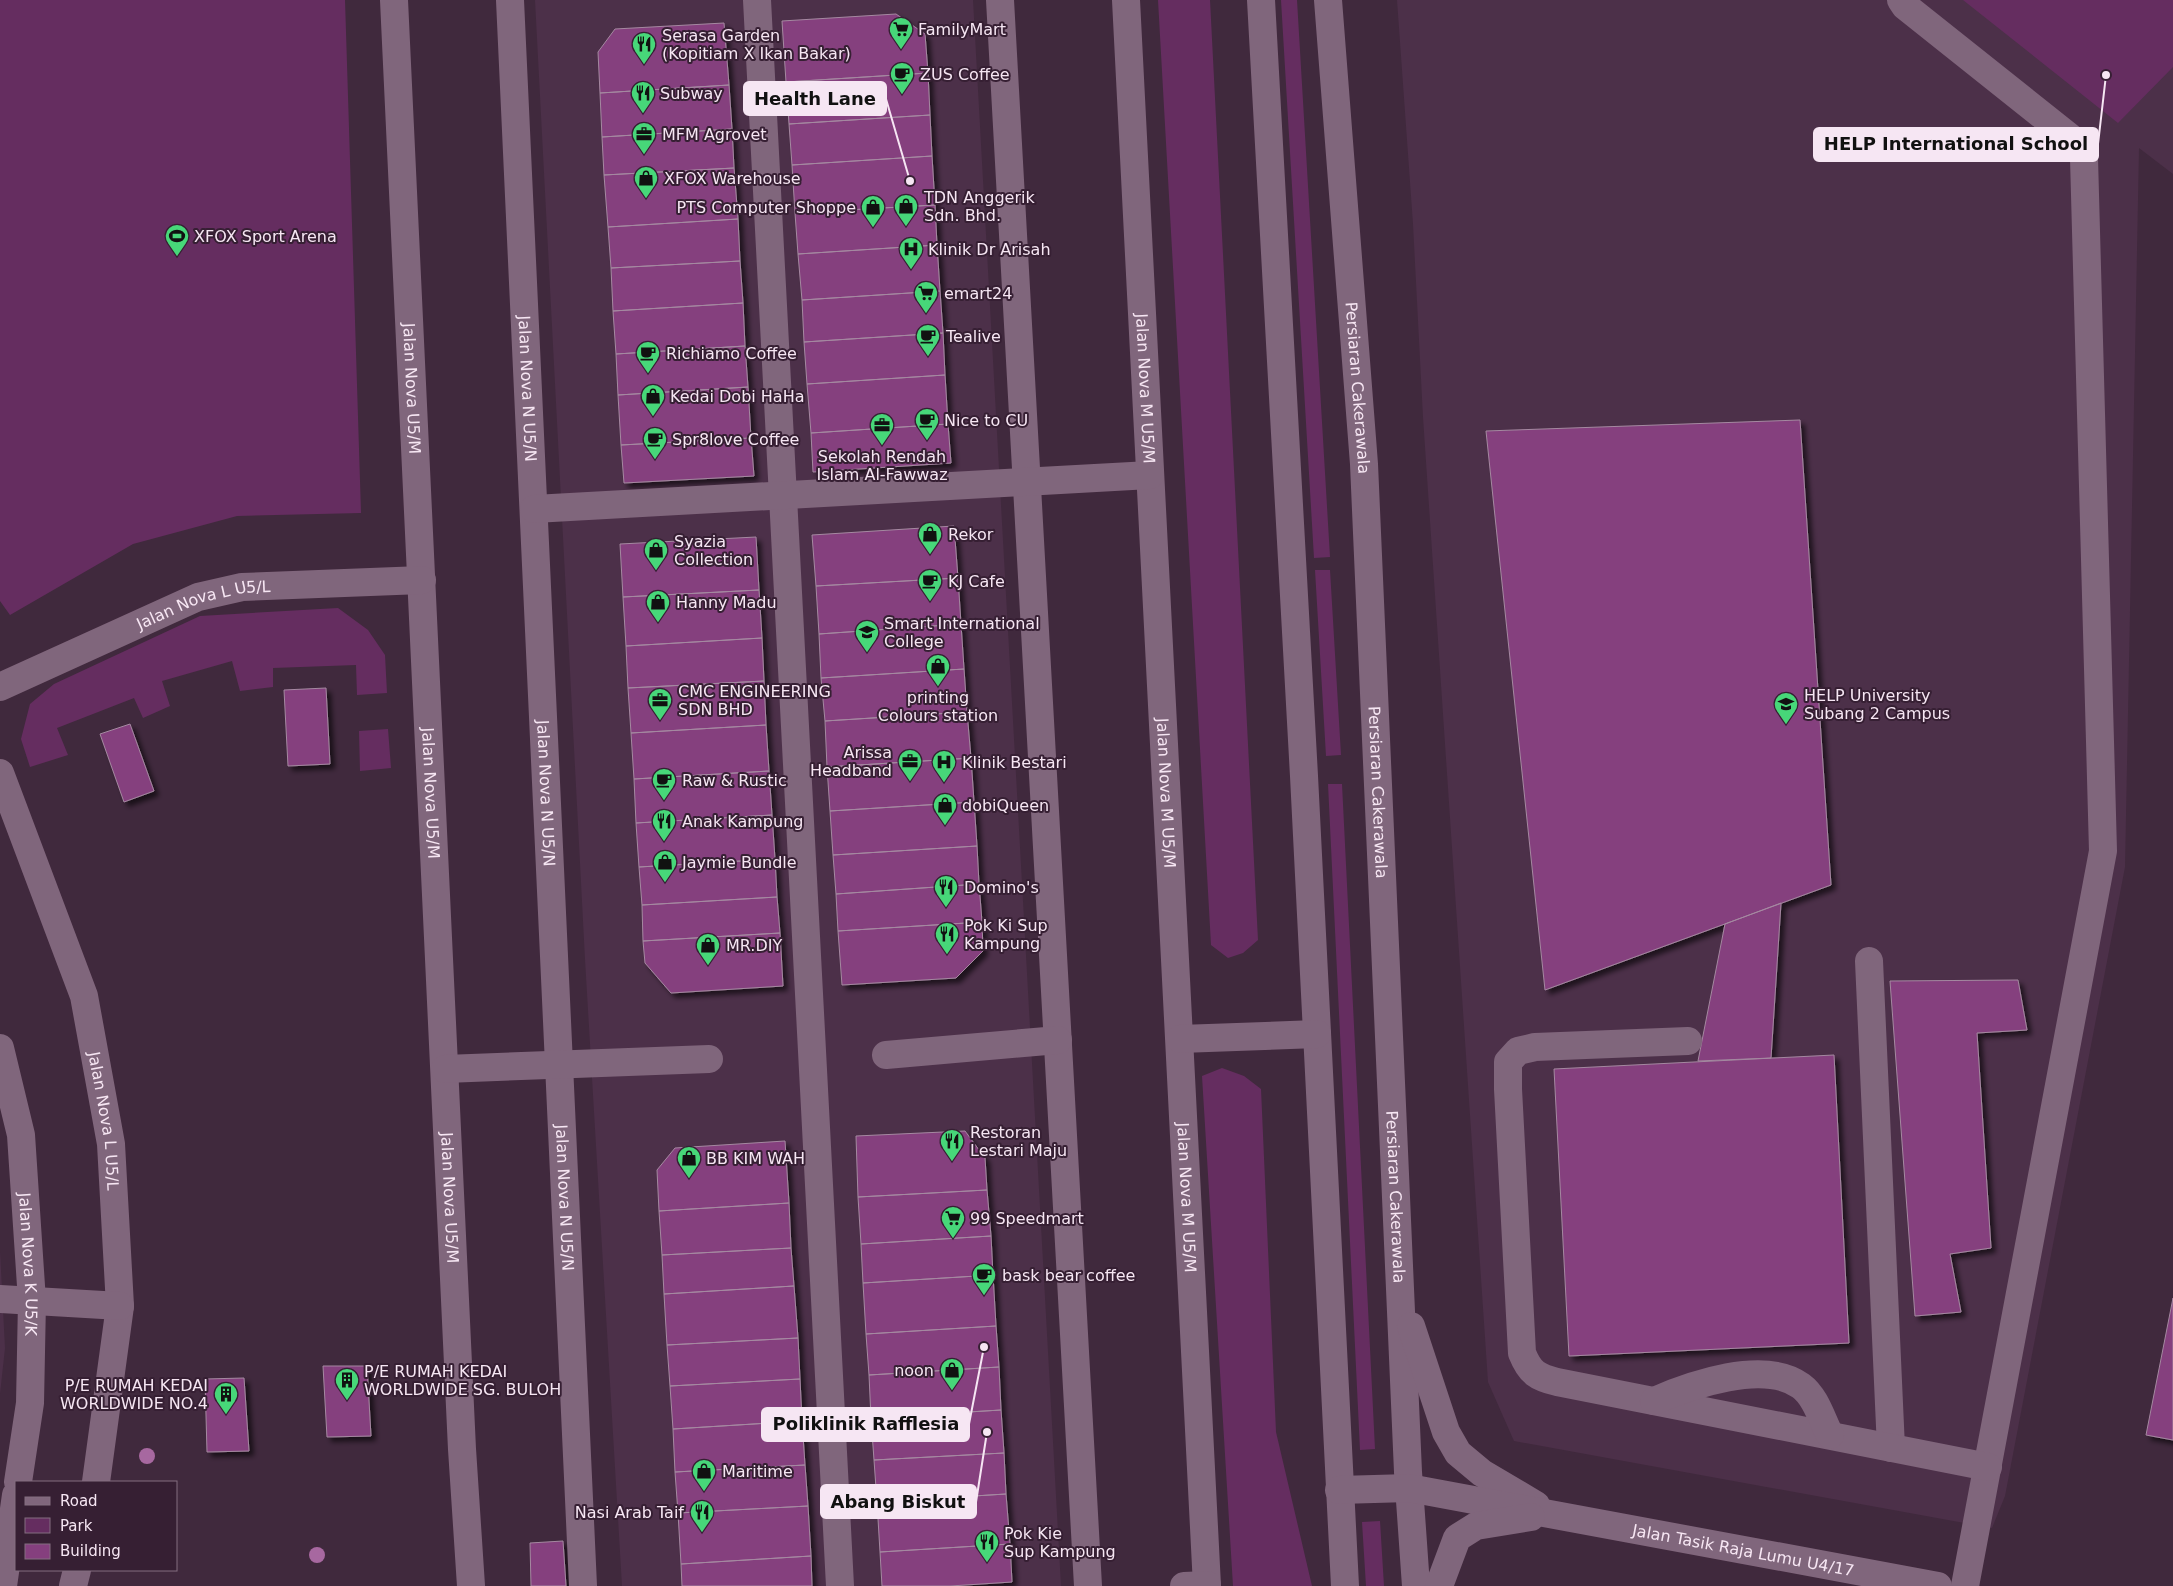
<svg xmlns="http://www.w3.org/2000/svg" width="2173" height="1586" font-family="'DejaVu Sans',sans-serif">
  <defs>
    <filter id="shadow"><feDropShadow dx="4.5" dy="4.5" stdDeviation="2.5" flood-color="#0009"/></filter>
  </defs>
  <rect width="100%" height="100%" fill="#40293d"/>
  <path fill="#4c3049" d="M 535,0 L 973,0 L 1061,1586 L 622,1586 L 585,959 Z
    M 1397,0 L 2173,0 L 2173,174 L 2139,148 L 2125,867 L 2005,1496 L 1992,1528 L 1514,1441 L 1488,1382 L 1423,417 L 1413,224 Z
    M 0,1251 L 5,1348 L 0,1394 Z"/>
  <path fill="#652d60" d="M 0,0 L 345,0 L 361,513 L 237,516 L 133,544 L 10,615 L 0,601 Z
    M 1158,0 L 1210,0 L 1258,940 L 1243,953 L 1228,958 L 1211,945 Z
    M 1281,0 L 1297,0 L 1330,557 L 1314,558 Z
    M 1963,0 L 2173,0 L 2173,67 L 2118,123 Z
    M 1315,570 L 1330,570 L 1341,755 L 1326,756 Z
    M 338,608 L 368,630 L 385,655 L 387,693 L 357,695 L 356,665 L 273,668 L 273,687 L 240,691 L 232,661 L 162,681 L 170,706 L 143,718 L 134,698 L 57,728 L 68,755 L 30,767 L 21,739 L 30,704 L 54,684 L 200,616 Z
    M 388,729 L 391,768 L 360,771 L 359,731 Z
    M 1328,784 L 1342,784 L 1375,1449 L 1360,1450 Z
    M 1222,1068 L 1244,1076 L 1261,1089 L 1276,1432 L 1312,1586 L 1233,1586 L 1202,1076 Z
    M 1380,1521 L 1384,1586 L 1366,1586 L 1362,1522 Z"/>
  <path fill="#853f7e" stroke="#a589a1" filter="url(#shadow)" d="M 896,14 L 925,34 L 928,73 L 786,82 L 782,21 Z
    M 724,23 L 729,85 L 600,93 L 598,52 L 615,29 Z
    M 928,73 L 930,115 L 789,124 L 786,82 Z
    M 729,85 L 732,129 L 602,137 L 600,93 Z
    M 930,115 L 932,156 L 792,165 L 789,124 Z
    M 732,129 L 734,168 L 604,175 L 602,137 Z
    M 932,156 L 935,205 L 795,213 L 792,165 Z
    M 734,168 L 738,219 L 608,227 L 604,175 Z
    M 935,205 L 937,245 L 798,254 L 795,213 Z
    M 738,219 L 740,261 L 611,268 L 608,227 Z
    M 937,245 L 940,291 L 802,300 L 798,254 Z
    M 740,261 L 743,303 L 613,311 L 611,268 Z
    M 940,291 L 943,333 L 804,342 L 802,300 Z
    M 743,303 L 745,346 L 616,354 L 613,311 Z
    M 943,333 L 945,375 L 807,384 L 804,342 Z
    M 745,346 L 748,387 L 618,395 L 616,354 Z
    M 945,375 L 948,424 L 811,433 L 807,384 Z
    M 748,387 L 751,438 L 621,445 L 618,395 Z
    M 1800,420 L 1831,885 L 1545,990 L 1486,431 Z
    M 948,424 L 951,463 L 813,472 L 811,433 Z
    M 751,438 L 754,476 L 624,483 L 621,445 Z
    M 954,526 L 958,578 L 816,586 L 812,535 Z
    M 756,537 L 759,590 L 623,597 L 620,544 Z
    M 958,578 L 961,624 L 819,634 L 816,586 Z
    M 759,590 L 762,638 L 626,646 L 623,597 Z
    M 961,624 L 964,669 L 821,678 L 819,634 Z
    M 762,638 L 764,681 L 628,688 L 626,646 Z
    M 964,669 L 967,712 L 825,721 L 821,678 Z
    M 764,681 L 766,725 L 631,733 L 628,688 Z
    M 326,688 L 330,764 L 288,766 L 284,690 Z
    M 967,712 L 971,758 L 827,767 L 825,721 Z
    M 130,724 L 154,791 L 124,802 L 100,734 Z
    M 766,725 L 769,771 L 634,779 L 631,733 Z
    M 971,758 L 974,802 L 830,811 L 827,767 Z
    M 769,771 L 772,815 L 636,823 L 634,779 Z
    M 974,802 L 977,846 L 833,855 L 830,811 Z
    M 772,815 L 775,859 L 639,867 L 636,823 Z
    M 977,846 L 979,884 L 836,894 L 833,855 Z
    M 775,859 L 777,897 L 642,905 L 639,867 Z
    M 979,884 L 982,922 L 838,931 L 836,894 Z
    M 777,897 L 780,933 L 643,941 L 642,905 Z
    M 1781,903 L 1771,1058 L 1698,1061 L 1725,924 Z
    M 982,922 L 983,951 L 956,978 L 842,985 L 838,931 Z
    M 780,933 L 783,986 L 671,993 L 645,963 L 643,941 Z
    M 2018,980 L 2027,1030 L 1977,1033 L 1991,1248 L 1950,1254 L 1961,1312 L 1915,1316 L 1890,981 Z
    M 1834,1055 L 1849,1343 L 1569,1356 L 1554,1069 Z
    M 965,1131 L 985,1158 L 987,1190 L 858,1197 L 856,1136 Z
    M 785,1141 L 789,1203 L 659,1211 L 657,1170 L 675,1148 Z
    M 987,1190 L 991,1236 L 861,1244 L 858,1197 Z
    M 789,1203 L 791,1248 L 662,1255 L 659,1211 Z
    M 991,1236 L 993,1275 L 863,1283 L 861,1244 Z
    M 791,1248 L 794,1286 L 664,1294 L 662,1255 Z
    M 993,1275 L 996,1326 L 866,1334 L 863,1283 Z
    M 794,1286 L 798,1338 L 667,1345 L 664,1294 Z
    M 2173,1298 L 2173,1440 L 2146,1435 Z
    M 996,1326 L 999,1367 L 869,1375 L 866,1334 Z
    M 798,1338 L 800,1379 L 670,1386 L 667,1345 Z
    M 323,1366 L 367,1366 L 371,1436 L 327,1437 Z
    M 999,1367 L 1001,1410 L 871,1418 L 869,1375 Z
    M 244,1378 L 249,1451 L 207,1452 L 205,1379 Z
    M 800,1379 L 802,1421 L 673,1429 L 670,1386 Z
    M 1001,1410 L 1004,1453 L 874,1460 L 871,1418 Z
    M 802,1421 L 805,1465 L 675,1472 L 673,1429 Z
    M 1004,1453 L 1006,1494 L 877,1502 L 874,1460 Z
    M 805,1465 L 808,1506 L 678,1513 L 675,1472 Z
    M 1006,1494 L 1010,1544 L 880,1552 L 877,1502 Z
    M 808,1506 L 811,1556 L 681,1564 L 678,1513 Z
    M 563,1541 L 566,1586 L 531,1586 L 530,1543 Z
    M 1010,1544 L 1012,1582 L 950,1586 L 882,1586 L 880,1552 Z
    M 811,1556 L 812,1586 L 682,1586 L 681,1564 Z"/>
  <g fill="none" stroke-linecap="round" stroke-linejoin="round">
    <g stroke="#80667c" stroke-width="28">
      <path id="s1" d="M 394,0 L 462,1449 L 471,1586"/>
      <path id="s2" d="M 510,0 L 583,1586"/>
      <path d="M 757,0 L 840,1586"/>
      <path d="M 1000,0 L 1088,1586"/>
      <path id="s3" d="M 1126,0 L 1207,1586"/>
      <path d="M 1261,0 L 1304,776 L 1345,1586"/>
      <path id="s4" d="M 1328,0 L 1364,464 L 1408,1472 L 1416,1586"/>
      <path d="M 1901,0 L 1905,6 L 2072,139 L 2084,158 L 2103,851 L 1965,1586"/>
      <path d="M 534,509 L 1150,475"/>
      <path id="s5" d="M 0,687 L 198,597 L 242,587 L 422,580"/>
      <path id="s6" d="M 0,773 L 84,996 L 111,1144 L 120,1306 L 96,1482"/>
      <path d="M 1869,961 L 1891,1448"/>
      <path d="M 1180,1039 L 1317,1034"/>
      <path d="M 1688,1041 L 1535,1047 L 1518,1051 L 1508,1062 L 1508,1089 L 1522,1353 C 1530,1373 1537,1377 1557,1382 L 1988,1467"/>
      <path id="s7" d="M 0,1048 L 21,1135 L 32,1301 L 30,1403 L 18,1482"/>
      <path d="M 886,1055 L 1058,1040"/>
      <path d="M 445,1069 L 709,1059"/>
      <path d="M 0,1299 L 120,1306"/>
      <path d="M 1411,1326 L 1446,1432 L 1458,1453 L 1482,1473 L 1536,1505"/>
      <path d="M 1654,1401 C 1691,1385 1764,1359 1801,1386 C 1816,1397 1822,1420 1830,1435"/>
      <path id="s8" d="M 1339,1490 L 1409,1488 L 1938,1586"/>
      <path d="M 3,1586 L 16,1495"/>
      <path d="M 73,1586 L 77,1570"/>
      <path d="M 1184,1586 L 1207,1585"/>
      <path d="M 1439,1586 L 1457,1538 L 1476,1526 L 1531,1517"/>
    </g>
  </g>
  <g fill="#a768a0">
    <circle cx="147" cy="1456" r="8"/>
    <circle cx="317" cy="1555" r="8"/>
  </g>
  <defs>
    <g id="supermarket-pin" transform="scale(1.25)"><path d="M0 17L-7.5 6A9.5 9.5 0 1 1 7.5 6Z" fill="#47d779" stroke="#361f33"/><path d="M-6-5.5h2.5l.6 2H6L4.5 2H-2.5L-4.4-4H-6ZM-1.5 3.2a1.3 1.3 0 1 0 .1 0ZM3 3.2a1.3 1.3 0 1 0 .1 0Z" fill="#111"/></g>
    <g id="restaurant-pin" transform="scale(1.25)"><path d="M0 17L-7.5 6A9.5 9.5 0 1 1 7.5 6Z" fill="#47d779" stroke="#361f33"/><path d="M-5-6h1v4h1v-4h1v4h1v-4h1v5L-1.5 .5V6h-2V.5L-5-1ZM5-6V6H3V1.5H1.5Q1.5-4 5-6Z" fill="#111"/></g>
    <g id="cafe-pin" transform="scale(1.25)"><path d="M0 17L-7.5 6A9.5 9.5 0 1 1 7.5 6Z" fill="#47d779" stroke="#361f33"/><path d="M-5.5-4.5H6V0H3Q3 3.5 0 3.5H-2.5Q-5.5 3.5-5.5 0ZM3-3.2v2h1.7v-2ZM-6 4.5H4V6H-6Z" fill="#111"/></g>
    <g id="office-pin" transform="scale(1.25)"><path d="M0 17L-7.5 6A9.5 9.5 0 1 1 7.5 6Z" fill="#47d779" stroke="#361f33"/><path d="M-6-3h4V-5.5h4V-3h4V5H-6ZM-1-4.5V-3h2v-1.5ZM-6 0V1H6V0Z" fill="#111"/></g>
    <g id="shop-pin" transform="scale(1.25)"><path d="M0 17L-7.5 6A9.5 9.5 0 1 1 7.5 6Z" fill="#47d779" stroke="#361f33"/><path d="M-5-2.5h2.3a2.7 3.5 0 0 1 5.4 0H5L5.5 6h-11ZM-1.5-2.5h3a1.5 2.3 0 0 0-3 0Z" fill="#111"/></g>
    <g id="stadium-pin" transform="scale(1.25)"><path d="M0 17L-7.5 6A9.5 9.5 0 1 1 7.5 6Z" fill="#47d779" stroke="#361f33"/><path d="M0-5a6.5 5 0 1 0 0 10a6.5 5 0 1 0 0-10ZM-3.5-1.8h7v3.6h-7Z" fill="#111"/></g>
    <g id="hospital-pin" transform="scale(1.25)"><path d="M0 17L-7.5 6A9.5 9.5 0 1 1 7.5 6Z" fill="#47d779" stroke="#361f33"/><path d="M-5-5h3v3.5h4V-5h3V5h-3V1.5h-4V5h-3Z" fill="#111"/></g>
    <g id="university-pin" transform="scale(1.25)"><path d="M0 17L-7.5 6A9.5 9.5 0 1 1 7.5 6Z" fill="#47d779" stroke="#361f33"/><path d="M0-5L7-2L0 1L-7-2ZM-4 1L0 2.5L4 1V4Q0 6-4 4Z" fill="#111"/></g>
    <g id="building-pin" transform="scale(1.25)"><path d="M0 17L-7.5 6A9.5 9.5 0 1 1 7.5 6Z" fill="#47d779" stroke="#361f33"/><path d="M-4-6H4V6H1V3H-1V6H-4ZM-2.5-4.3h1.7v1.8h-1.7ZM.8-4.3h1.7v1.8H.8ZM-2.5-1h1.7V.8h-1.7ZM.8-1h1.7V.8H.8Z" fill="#111"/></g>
  </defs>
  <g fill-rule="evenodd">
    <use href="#supermarket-pin" x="901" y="29"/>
    <use href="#restaurant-pin" x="644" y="44"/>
    <use href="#cafe-pin" x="902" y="74"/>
    <use href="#restaurant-pin" x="643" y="93"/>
    <use href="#office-pin" x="644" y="134"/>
    <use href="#shop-pin" x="646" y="178"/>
    <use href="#shop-pin" x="906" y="206"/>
    <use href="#shop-pin" x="873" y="207"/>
    <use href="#stadium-pin" x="177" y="236"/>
    <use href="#hospital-pin" x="911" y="249"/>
    <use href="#supermarket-pin" x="926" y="293"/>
    <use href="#cafe-pin" x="928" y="336"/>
    <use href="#cafe-pin" x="648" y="353"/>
    <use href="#shop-pin" x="653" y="396"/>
    <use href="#cafe-pin" x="927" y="420"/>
    <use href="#office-pin" x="882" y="425"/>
    <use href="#cafe-pin" x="655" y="439"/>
    <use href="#shop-pin" x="930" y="534"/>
    <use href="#shop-pin" x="656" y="550"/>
    <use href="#cafe-pin" x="930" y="581"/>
    <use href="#shop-pin" x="658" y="602"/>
    <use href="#university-pin" x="867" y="632"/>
    <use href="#shop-pin" x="938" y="666"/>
    <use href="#office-pin" x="660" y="700"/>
    <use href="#university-pin" x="1786" y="704"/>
    <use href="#office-pin" x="910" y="761"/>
    <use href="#hospital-pin" x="944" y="762"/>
    <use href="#cafe-pin" x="664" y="780"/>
    <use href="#shop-pin" x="945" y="805"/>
    <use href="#restaurant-pin" x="664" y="821"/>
    <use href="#shop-pin" x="665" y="862"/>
    <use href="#restaurant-pin" x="946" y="887"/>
    <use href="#restaurant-pin" x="947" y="934"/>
    <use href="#shop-pin" x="708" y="945"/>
    <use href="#restaurant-pin" x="952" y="1141"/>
    <use href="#shop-pin" x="689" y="1158"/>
    <use href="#supermarket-pin" x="953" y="1218"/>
    <use href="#cafe-pin" x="984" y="1275"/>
    <use href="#shop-pin" x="952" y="1370"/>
    <use href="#building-pin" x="347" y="1380"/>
    <use href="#building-pin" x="226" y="1394"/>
    <use href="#shop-pin" x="704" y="1471"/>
    <use href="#restaurant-pin" x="702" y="1512"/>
    <use href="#restaurant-pin" x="987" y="1542"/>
  </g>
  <g text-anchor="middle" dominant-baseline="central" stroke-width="4" stroke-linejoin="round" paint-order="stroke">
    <g font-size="16" fill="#f6e6f3" stroke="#361f33" text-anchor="start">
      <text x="918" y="29">FamilyMart</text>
      <text x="662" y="35">Serasa Garden<tspan x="662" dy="18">(Kopitiam X Ikan Bakar)</tspan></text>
      <text x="920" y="74">ZUS Coffee</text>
      <text x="660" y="93">Subway</text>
      <text x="662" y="134">MFM Agrovet</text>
      <text x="664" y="178">XFOX Warehouse</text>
      <text x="924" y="197">TDN Anggerik<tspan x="924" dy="18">Sdn. Bhd.</tspan></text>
      <text x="856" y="207" text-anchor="end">PTS Computer Shoppe</text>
      <text x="194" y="236">XFOX Sport Arena</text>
      <text x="928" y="249">Klinik Dr Arisah</text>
      <text x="944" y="293">emart24</text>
      <text x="946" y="336">Tealive</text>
      <text x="666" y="353">Richiamo Coffee</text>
      <text x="670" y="396">Kedai Dobi HaHa</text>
      <text x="944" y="420">Nice to CU</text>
      <text x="672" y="439">Spr8love Coffee</text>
      <text x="882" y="456" text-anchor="middle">Sekolah Rendah<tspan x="882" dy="18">Islam Al-Fawwaz</tspan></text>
      <text x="948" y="534">Rekor</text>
      <text x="674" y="541">Syazia<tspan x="674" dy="18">Collection</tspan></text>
      <text x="948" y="581">KJ Cafe</text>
      <text x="676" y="602">Hanny Madu</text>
      <text x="884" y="623">Smart International<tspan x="884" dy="18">College</tspan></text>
      <text x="678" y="691">CMC ENGINEERING<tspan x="678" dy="18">SDN BHD</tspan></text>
      <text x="1804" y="695">HELP University<tspan x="1804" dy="18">Subang 2 Campus</tspan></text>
      <text x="938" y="697" text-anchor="middle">printing<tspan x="938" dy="18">Colours station</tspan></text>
      <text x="892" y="752" text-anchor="end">Arissa<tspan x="892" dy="18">Headband</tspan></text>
      <text x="962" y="762">Klinik Bestari</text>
      <text x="682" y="780">Raw &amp; Rustic</text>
      <text x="962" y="805">dobiQueen</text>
      <text x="682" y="821">Anak Kampung</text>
      <text x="682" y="862">Jaymie Bundle</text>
      <text x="964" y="887">Domino's</text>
      <text x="964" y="925">Pok Ki Sup<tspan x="964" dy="18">Kampung</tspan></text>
      <text x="726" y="945">MR.DIY</text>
      <text x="970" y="1132">Restoran<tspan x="970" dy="18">Lestari Maju</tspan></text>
      <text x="706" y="1158">BB KIM WAH</text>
      <text x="970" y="1218">99 Speedmart</text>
      <text x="1002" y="1275">bask bear coffee</text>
      <text x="934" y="1370" text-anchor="end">noon</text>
      <text x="364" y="1371">P/E RUMAH KEDAI<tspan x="364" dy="18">WORLDWIDE SG. BULOH</tspan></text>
      <text x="208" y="1385" text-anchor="end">P/E RUMAH KEDAI<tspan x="208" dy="18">WORLDWIDE NO.4</tspan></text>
      <text x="722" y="1471">Maritime</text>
      <text x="684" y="1512" text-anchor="end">Nasi Arab Taif</text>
      <text x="1004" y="1533">Pok Kie<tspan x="1004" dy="18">Sup Kampung</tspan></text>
    </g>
    <g font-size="16" fill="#f6e6f3" stroke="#361f33">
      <text stroke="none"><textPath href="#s2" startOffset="389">Jalan Nova N U5/N</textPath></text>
      <text stroke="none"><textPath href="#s4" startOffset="389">Persiaran Cakerawala</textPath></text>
      <text stroke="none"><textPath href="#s1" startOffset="389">Jalan Nova U5/M</textPath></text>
      <text stroke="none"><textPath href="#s3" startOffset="389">Jalan Nova M U5/M</textPath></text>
      <text stroke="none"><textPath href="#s5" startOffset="221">Jalan Nova L U5/L</textPath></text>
      <text stroke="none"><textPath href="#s1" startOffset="794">Jalan Nova U5/M</textPath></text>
      <text stroke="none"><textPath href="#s2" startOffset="794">Jalan Nova N U5/N</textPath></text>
      <text stroke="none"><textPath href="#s3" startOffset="794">Jalan Nova M U5/M</textPath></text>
      <text stroke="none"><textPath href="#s4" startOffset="794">Persiaran Cakerawala</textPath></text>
      <text stroke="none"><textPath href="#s6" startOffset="365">Jalan Nova L U5/L</textPath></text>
      <text stroke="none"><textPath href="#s3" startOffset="1199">Jalan Nova M U5/M</textPath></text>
      <text stroke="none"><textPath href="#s4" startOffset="1199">Persiaran Cakerawala</textPath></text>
      <text stroke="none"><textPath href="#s1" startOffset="1199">Jalan Nova U5/M</textPath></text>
      <text stroke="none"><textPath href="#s2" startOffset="1199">Jalan Nova N U5/N</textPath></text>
      <text stroke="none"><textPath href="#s7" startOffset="219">Jalan Nova K U5/K</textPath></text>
      <text stroke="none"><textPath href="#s8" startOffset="410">Jalan Tasik Raja Lumu U4/17</textPath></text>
    </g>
  </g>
  <path fill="none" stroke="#f6e6f3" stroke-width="2" d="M910 181L886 99M2106 75L2098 144M984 1347L969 1424M987 1432L976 1502"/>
  <g fill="#f6e6f3" stroke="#361f33" stroke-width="2">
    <circle cx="910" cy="181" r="5"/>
    <circle cx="2106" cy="75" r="5"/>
    <circle cx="984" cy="1347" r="5"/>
    <circle cx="987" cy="1432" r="5"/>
  </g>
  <g fill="#f6e6f3" stroke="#f6e6f3" stroke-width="2">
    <rect x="744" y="82" width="142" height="33" rx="5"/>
    <rect x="1814" y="128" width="284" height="33" rx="5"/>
    <rect x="762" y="1408" width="207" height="33" rx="5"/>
    <rect x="821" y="1485" width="155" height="33" rx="5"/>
  </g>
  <g font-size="18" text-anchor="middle" font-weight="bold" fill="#111">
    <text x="815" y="105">Health Lane</text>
    <text x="1956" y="150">HELP International School</text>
    <text x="866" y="1430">Poliklinik Rafflesia</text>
    <text x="898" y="1508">Abang Biskut</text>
  </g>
  <rect x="15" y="1481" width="162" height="90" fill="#361f33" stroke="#836f80"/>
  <rect x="25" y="1497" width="25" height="8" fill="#80667c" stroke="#836f80"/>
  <text x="60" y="1506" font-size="15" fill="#f6e6f3">Road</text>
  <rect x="25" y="1518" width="25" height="15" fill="#652d60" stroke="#836f80"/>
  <text x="60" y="1531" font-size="15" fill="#f6e6f3">Park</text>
  <rect x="25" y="1544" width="25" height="15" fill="#853f7e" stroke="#836f80"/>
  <text x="60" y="1556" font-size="15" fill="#f6e6f3">Building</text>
</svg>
